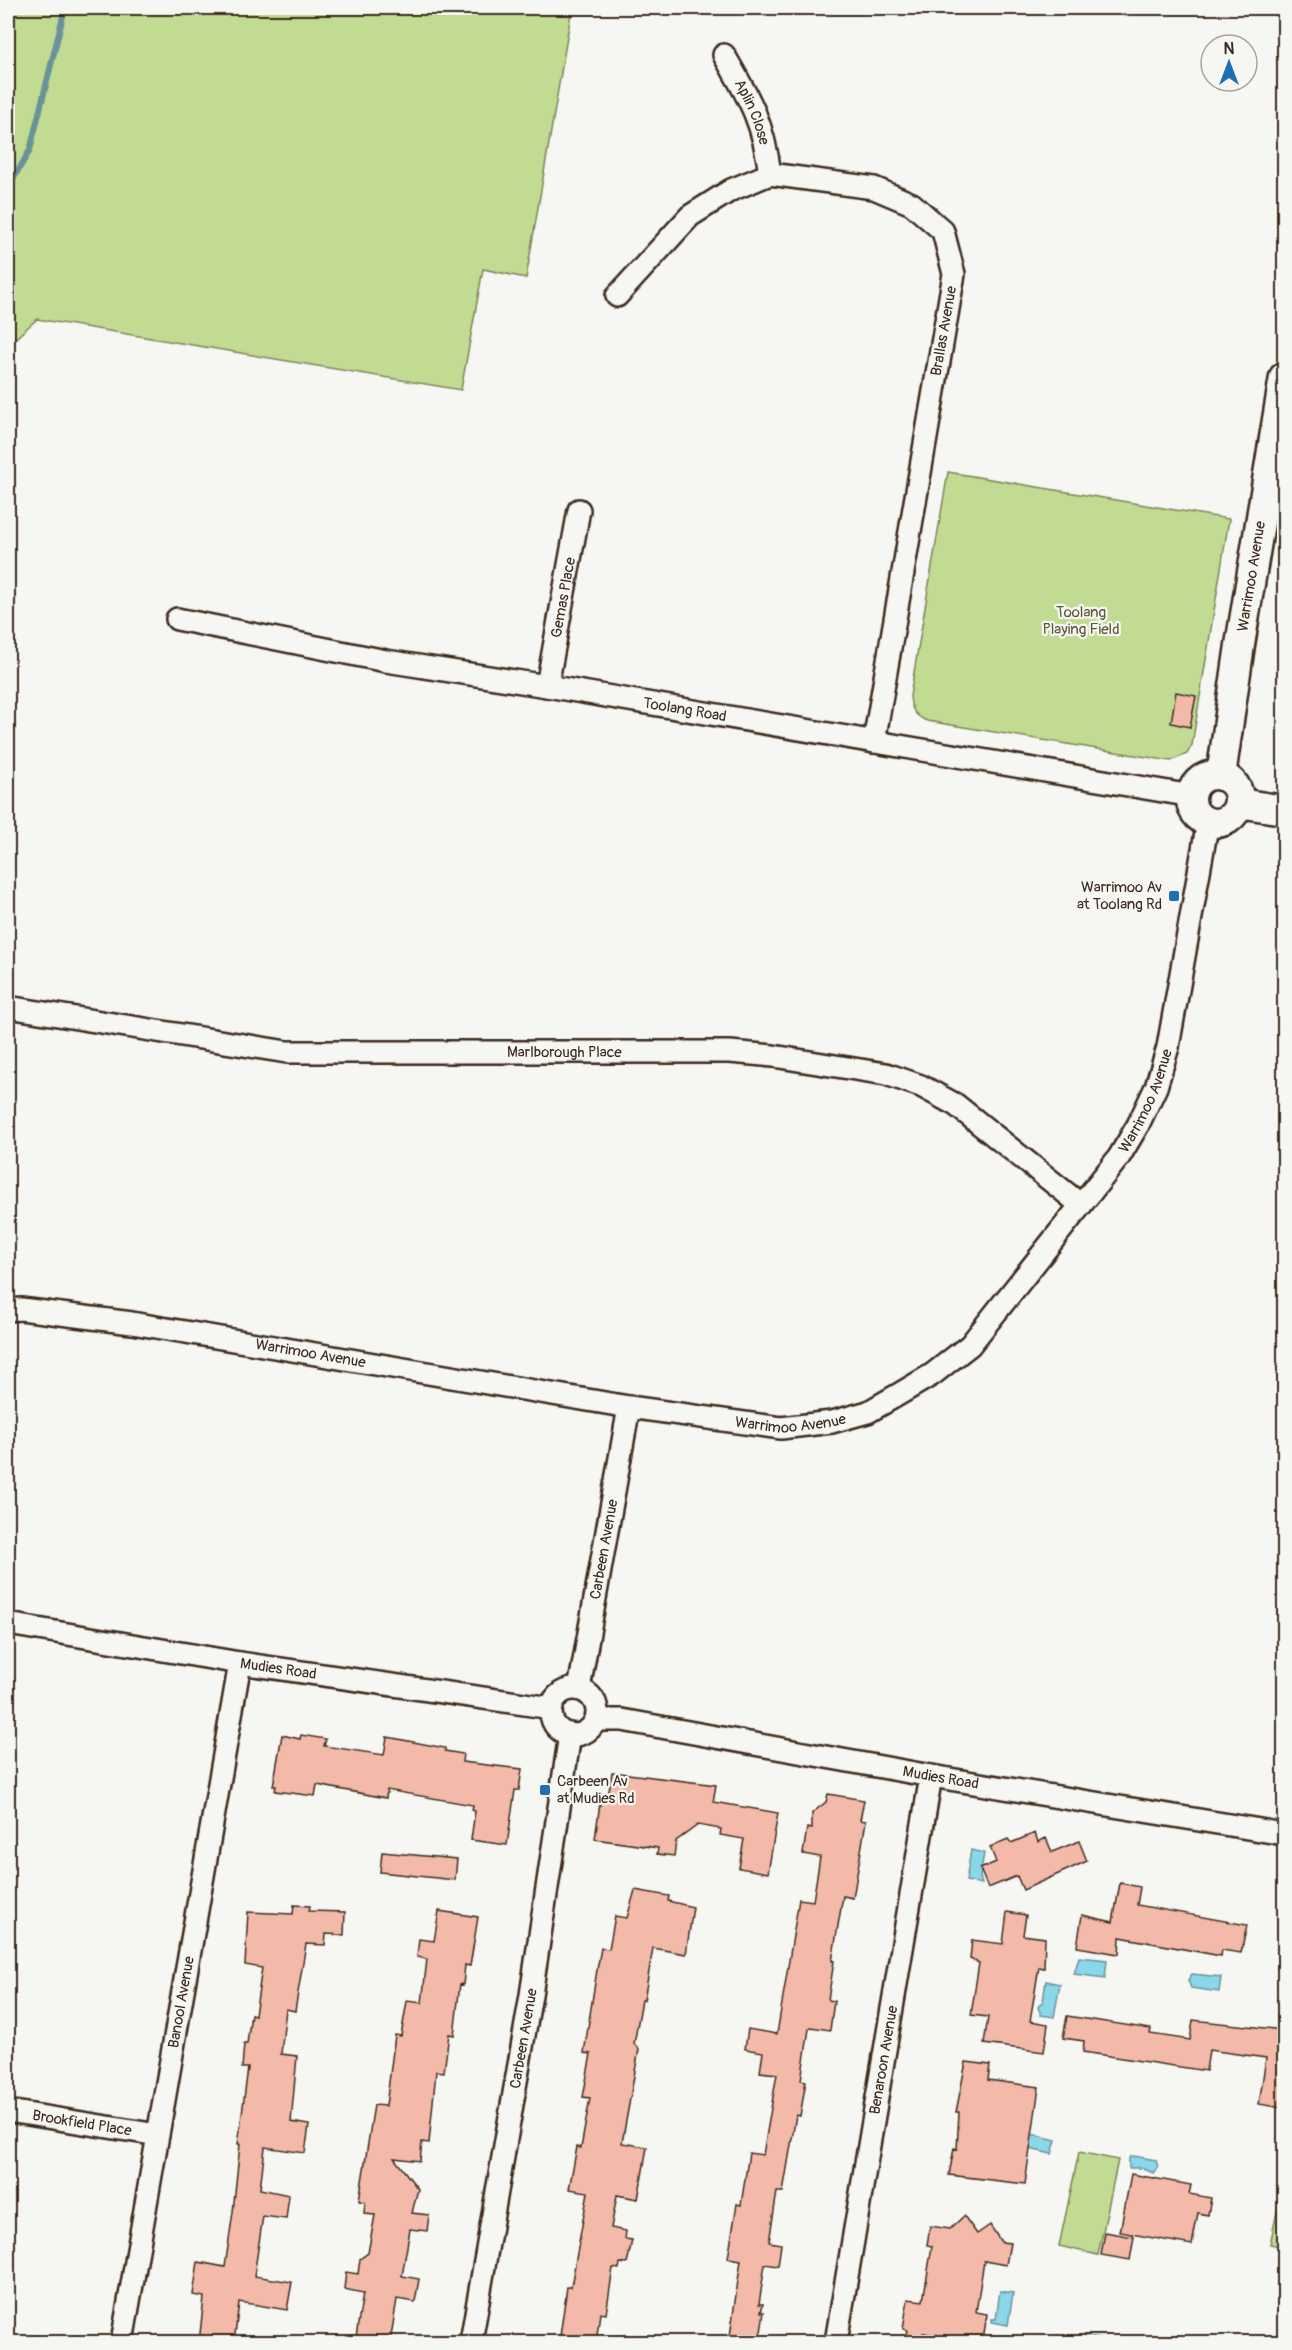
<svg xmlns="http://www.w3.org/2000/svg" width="1292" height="2350" font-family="Pangolin,sans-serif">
  <rect width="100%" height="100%" fill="#f6f6f2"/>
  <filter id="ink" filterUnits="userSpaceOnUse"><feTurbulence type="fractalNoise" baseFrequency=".0167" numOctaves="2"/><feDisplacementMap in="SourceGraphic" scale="12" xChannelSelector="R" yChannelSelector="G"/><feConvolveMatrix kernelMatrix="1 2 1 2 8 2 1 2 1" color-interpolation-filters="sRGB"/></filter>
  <g filter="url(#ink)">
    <path fill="#c1db92" stroke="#7e8258" stroke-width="1.5" d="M 8,8 L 572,8 L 526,278 L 483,269 L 461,390 L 37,319 L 8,345 Z
      M 948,472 L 1229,519 L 1192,745 L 1187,754 L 1171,761 L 927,721 C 915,716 911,710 910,696 Z
      M 1079,2152 L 1118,2160 L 1098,2255 L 1059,2246 Z
      M 1280,2198 L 1284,2199 L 1284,2247 L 1270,2244 Z"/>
    <path fill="#8ad7ea" stroke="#6a9298" stroke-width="1.5" d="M 971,1850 L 984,1853 L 980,1877 L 982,1884 L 966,1881 Z
      M 1079,1957 L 1107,1960 L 1105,1978 L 1074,1974 Z
      M 1192,1974 L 1221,1977 L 1219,1992 L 1191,1988 L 1188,1980 Z
      M 1046,1981 L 1060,1984 L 1054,2017 L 1041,2015 L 1038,2007 L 1043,2001 Z
      M 1028,2133 L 1056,2140 L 1052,2154 L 1025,2148 Z
      M 1133,2156 L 1156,2160 L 1158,2167 L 1153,2173 L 1142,2168 L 1129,2168 L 1129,2158 Z
      M 1000,2291 L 1013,2293 L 1008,2325 L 992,2322 L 992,2319 L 996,2319 Z
      M 1076,2336 L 1119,2341 L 1119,2342 L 1075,2342 Z"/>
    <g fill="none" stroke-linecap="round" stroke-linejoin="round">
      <path stroke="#6a9298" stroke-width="6" d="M 8,188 L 30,150 L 65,8"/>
    </g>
    <path fill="#f3baaa" stroke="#3b2a1e" stroke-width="1.5" d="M 1176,692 L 1196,696 L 1190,727 L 1171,723 Z
      M 282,1735 L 300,1739 L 301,1735 L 326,1739 L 324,1746 L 384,1755 L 387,1737 L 445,1748 L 445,1751 L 463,1754 L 462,1762 L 522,1769 L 519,1790 L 515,1790 L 507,1845 L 471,1840 L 475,1811 L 472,1810 L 473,1805 L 387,1790 L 386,1798 L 317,1785 L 315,1796 L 275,1791 L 276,1786 L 273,1786 Z
      M 612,1772 L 716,1785 L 713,1802 L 778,1813 L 768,1873 L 739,1868 L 744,1839 L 720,1835 L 721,1829 L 698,1825 L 676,1841 L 674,1856 L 657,1854 L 658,1848 L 595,1839 L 601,1796 L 608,1797 Z
      M 828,1794 L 864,1800 L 860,1820 L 866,1821 L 853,1898 L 843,1896 L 832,1961 L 834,1961 L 828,2000 L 834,2001 L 830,2030 L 811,2027 L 809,2029 L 801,2080 L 806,2081 L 800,2116 L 796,2115 L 783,2192 L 777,2192 L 769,2242 L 781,2244 L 778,2266 L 765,2264 L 759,2304 L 763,2304 L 761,2312 L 764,2312 L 761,2332 L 757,2343 L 729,2343 L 741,2260 L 728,2258 L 737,2204 L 741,2205 L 749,2153 L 763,2155 L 777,2074 L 760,2072 L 763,2052 L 745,2049 L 748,2029 L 777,2034 L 799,1899 L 813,1901 L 820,1857 L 803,1854 L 807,1828 L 812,1829 L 812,1813 L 826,1802 Z
      M 1035,1833 L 1038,1842 L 1046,1838 L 1052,1852 L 1079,1841 L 1087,1861 L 1023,1890 L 1017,1876 L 988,1888 L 980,1869 L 996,1862 L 990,1847 L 1008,1839 L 1011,1843 Z
      M 382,1852 L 457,1859 L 455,1880 L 380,1872 Z
      M 1120,1883 L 1140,1887 L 1137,1905 L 1247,1925 L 1241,1953 L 1222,1950 L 1221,1956 L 1120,1937 L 1119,1954 L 1077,1947 L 1082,1915 L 1113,1922 Z
      M 635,1890 L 669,1896 L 668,1901 L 693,1907 L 686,1954 L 653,1948 L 644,2000 L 642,2000 L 634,2044 L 639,2049 L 622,2143 L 647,2147 L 638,2199 L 617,2195 L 611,2228 L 626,2231 L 625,2239 L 632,2240 L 627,2264 L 620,2263 L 619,2269 L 613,2268 L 606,2314 L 600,2313 L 596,2343 L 559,2343 L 567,2287 L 571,2287 L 588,2192 L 569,2189 L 577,2147 L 581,2148 L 590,2098 L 583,2097 L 591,2054 L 584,2053 L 597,1970 L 601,1948 L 609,1949 L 615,1916 L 627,1918 Z
      M 294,1905 L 310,1906 L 309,1911 L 345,1912 L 344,1935 L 326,1934 L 325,1945 L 306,1944 L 295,2011 L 286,2009 L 281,2054 L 297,2056 L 291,2122 L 309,2125 L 305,2153 L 265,2147 L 260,2189 L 289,2195 L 286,2219 L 263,2216 L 254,2276 L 292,2282 L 287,2310 L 239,2302 L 234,2343 L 199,2343 L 204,2297 L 193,2295 L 198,2262 L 225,2267 L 233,2212 L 240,2144 L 238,2144 L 248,2068 L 242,2068 L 244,2044 L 247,2044 L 251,2014 L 255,2015 L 262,1968 L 245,1965 L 248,1912 L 293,1914 Z
      M 439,1911 L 478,1917 L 470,1966 L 465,1965 L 463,1985 L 460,1984 L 454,2035 L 449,2034 L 444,2072 L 436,2071 L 429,2143 L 422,2142 L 420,2161 L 394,2158 L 418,2189 L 412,2213 L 429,2215 L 427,2231 L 410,2229 L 402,2276 L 419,2279 L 415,2302 L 397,2299 L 390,2343 L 355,2343 L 363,2293 L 344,2289 L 346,2272 L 358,2274 L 360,2259 L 368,2253 L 375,2215 L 364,2214 L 365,2202 L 359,2201 L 374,2105 L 386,2106 L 395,2035 L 401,2036 L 407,2001 L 422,2003 L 427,1959 L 417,1957 L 419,1939 L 434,1941 Z
      M 1007,1912 L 1026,1915 L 1023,1935 L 1045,1938 L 1044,1968 L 1039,1967 L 1030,2021 L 1048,2024 L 1044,2052 L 984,2044 L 988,2017 L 971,2015 L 979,1963 L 970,1959 L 972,1940 L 1003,1944 Z
      M 1067,2016 L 1151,2029 L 1150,2034 L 1190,2040 L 1193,2020 L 1284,2030 L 1284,2108 L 1259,2104 L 1266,2058 L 1209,2050 L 1206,2071 L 1083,2052 L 1084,2041 L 1063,2038 Z
      M 966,2062 L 990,2065 L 988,2080 L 1039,2087 L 1025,2184 L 949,2175 L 954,2148 L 957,2149 L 959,2112 L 956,2112 Z
      M 1131,2174 L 1191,2185 L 1189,2194 L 1211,2198 L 1208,2215 L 1198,2213 L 1192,2245 L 1120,2232 Z
      M 964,2216 L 977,2234 L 990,2225 L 1001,2242 L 1010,2243 L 1006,2265 L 984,2261 L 976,2312 L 987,2314 L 983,2340 L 971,2338 L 970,2341 L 923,2333 L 923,2343 L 904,2343 L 907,2330 L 903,2329 L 908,2299 L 923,2301 L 932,2246 L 927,2245 L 930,2226 L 950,2229 Z
      M 1105,2232 L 1134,2237 L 1130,2260 L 1101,2255 Z"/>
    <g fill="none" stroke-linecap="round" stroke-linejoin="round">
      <g stroke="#3b2a1e" stroke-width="26">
        <g id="street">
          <path id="s1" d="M 724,55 C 750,100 763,121 770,174"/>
          <path d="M 617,296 L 690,216 L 731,190 L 770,174 L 874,188 L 912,204 L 943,231 L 954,274 L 874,742"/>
          <path id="s2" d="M 177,619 L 386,661 L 547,686 L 1192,796"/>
          <path id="s3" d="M 547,686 L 579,510"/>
          <path id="s4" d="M 8,1007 L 287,1052 L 730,1052 L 773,1056 L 886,1074 L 921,1086 L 956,1105 L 1081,1205"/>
          <path id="s5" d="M 8,1310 L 21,1309 L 132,1323 L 629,1407 L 781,1428 L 832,1422 L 868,1412 L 901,1393 L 933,1374 L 970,1345 L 1119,1157 L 1138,1125 L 1156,1087 L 1168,1047 L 1208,821"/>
          <path id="s6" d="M 8,1624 L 240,1663 L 552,1708"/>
          <path id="s7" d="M 579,1689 L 629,1407"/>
          <circle cx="574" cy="1712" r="23"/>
          <path id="s8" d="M 596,1720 L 622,1720 L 931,1776 L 1284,1834"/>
          <path id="s9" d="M 8,2111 L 158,2135"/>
          <path id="s10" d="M 122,2342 L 240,1663"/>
          <path id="s11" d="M 471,2342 L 531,1995 L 570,1734"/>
          <path id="s12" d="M 836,2342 L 931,1776"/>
        </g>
      </g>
      <g stroke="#3b2a1e" stroke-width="33">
        <g id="secondary">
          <circle cx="1215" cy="799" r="24"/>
          <path id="s13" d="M 1221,776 L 1240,645 L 1284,377"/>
          <path d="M 1239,803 L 1284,810"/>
        </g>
      </g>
      <use href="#street" stroke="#f6f6f2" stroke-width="21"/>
      <use href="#secondary" stroke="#f6f6f2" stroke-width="28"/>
    </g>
  </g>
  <g fill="#1f6fb2" stroke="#f6f6f2" stroke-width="2">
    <rect x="1168" y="890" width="12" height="12" rx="3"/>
    <rect x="539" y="1784" width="12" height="12" rx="3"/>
  </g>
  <g text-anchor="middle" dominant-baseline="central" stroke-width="4.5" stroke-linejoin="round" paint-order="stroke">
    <g font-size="15" fill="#3b2a1e" stroke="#f6f6f2">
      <text stroke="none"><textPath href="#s1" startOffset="64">Aplin Close</textPath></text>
      <text transform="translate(944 331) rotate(-80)">Brallas Avenue</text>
      <text stroke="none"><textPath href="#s13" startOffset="202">Warrimoo Avenue</textPath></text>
      <text stroke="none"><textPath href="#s3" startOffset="90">Gemas Place</textPath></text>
      <text stroke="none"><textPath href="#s2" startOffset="516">Toolang Road</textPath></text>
      <text stroke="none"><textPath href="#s4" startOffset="560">Marlborough Place</textPath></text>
      <text stroke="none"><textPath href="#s5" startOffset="1296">Warrimoo Avenue</textPath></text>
      <text stroke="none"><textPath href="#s5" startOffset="306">Warrimoo Avenue</textPath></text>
      <text stroke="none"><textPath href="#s5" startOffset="792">Warrimoo Avenue</textPath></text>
      <text stroke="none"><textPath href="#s7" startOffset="142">Carbeen Avenue</textPath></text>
      <text stroke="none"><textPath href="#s6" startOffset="274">Mudies Road</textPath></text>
      <text stroke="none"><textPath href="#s8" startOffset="350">Mudies Road</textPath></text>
      <text stroke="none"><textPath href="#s10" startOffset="345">Banool Avenue</textPath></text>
      <text stroke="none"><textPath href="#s11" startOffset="308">Carbeen Avenue</textPath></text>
      <text stroke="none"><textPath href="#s12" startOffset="286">Benaroon Avenue</textPath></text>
      <text stroke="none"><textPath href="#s9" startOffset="75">Brookfield Place</textPath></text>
    </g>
    <g font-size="15" fill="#5c563b" stroke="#f6f6f2">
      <text x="1081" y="612">Toolang<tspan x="1081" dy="17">Playing Field</tspan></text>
    </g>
    <g font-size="15" fill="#3b2a1e" stroke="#f6f6f2" text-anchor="end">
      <text x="1162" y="887">Warrimoo Av<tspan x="1162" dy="17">at Toolang Rd</tspan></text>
      <text x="557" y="1781" text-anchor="start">Carbeen Av<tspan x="557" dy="17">at Mudies Rd</tspan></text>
    </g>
  </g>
  <rect width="1292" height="2350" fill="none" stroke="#f6f6f2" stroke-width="30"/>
  <rect x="15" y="15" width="1262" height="2320" fill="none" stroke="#3b2a1e" stroke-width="2" filter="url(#ink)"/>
  <g transform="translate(1229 63)"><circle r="28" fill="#f6f6f2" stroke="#aba49d" stroke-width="1.5"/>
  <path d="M0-4.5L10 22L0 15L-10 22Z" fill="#1f6fb2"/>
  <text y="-9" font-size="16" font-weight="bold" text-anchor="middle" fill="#3b2a1e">N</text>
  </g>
</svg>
